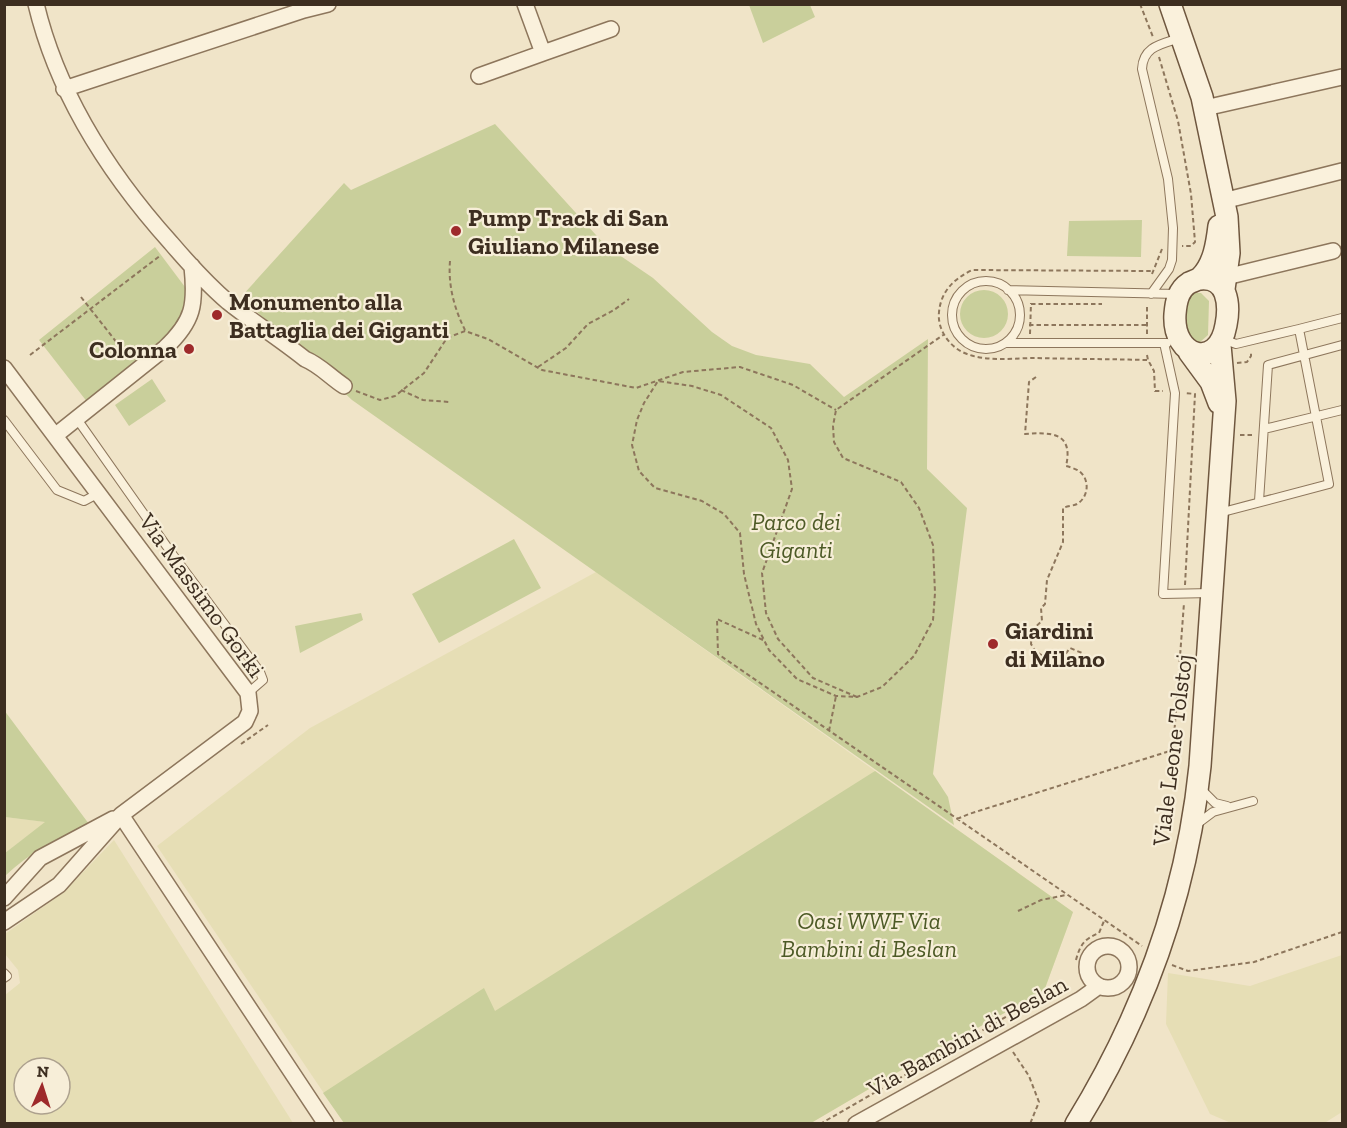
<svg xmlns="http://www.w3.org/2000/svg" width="1347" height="1128" font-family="'Zilla Slab',serif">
  <rect width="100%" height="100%" fill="#f0e4c8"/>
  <path fill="#e6deb5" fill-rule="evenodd" d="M 596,572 L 1073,912 L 1044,991 L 898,1072 L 811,1123 L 344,1123 L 157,846 L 310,728 Z
    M 5,817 L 46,822 L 5,853 Z
    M 114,840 L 293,1123 L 5,1123 L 5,995 L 20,983 L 18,970 L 5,954 L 5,934 L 64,892 ZM 24,1068 L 60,1068 L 60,1104 L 24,1104 Z
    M 1342,955 L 1342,1112 L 1323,1124 L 1231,1123 L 1210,1114 L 1166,1024 L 1168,973 L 1250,986 Z"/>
  <path fill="#c9cf9b" d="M 749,5 L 810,5 L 815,17 L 763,43 Z
    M 495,124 L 606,246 L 653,278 L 712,332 L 732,346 L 756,355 L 810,364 L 844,397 L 928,339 L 927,469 L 967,508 L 933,774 L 948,797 L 954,825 L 352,400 L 241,297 L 344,183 L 351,190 Z
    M 1142,220 L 1141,257 L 1067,256 L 1069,221 Z
    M 155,247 L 188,291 L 185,316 L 165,338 L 88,403 L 39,340 Z
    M960 314a24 24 0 1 1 48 0a24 24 0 1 1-48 0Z
    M 1193,293 L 1201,293 L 1209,301 L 1208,335 L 1199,343 L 1195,343 L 1185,332 L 1186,302 Z
    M 152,379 L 166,401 L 129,426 L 115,405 Z
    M 514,539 L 541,588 L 439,643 L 412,594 Z
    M 361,613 L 363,620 L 300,653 L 295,626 Z
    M 4,710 L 89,824 C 58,838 30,852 5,876 L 5,853 L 45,822 L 5,817 Z
    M 875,771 L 1073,912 L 1044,991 L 898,1072 L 811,1123 L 344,1123 L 323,1093 L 484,988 L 495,1011 Z"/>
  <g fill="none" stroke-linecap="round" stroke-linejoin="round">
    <g stroke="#8d765c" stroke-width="10">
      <path id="lane" d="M952 315a34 34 0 1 1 68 0a34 34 0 1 1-68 0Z
        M 1008,290 L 1177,294
        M 1151,294 L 1169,269 L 1172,260 L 1173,228 L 1168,179 L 1142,69 C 1143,46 1162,44 1180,38
        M 1299,329 L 1342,318
        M 1006,343 L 1167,343
        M 1164,343 L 1175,393 L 1163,594 L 1211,593
        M 77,419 L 170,551 L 260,672 L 263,680 L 248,693
        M 4,420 L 57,490 L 84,501 L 99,493
        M 1264,429 L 1342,410
        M 1259,501 L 1268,365 L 1342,345
        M 1219,513 L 1329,484 L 1299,329 L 1236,344 L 1223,339
        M 1201,789 L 1215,803 L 1227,806
        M 1197,824 L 1213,812 L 1253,801
        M 4,973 L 7,976 L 4,978"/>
    </g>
    <g stroke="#8d765c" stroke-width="18">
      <path id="street" d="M 36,4 C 58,96 109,174 171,243 C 189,264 207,284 228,302 C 253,322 280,339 305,359 C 320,365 330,377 344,386
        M 525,4 L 543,53 L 611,29
        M 479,76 L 543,53
        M 64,89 L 304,10 L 328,4
        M 1205,108 L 1342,77
        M 1223,201 L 1342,171
        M 1226,277 L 1333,251
        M 4,368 L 248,693 L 250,711 L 245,722 L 121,815 L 326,1124
        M 56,435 L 165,348 C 194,321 196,304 192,266
        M 4,898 L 40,858 L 113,819
        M 4,922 L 59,885 L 121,815
        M1087 967a21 21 0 1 1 42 0a21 21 0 1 1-42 0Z
        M 856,1124 L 1081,999 L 1099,986"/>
    </g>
    <g stroke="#6f573f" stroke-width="24">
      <path id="secondary" d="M 1170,4 L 1202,97 L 1227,217 L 1229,253 L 1224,289
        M 1200,279 C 1228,276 1230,305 1226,325 C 1218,371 1172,358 1175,314 C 1176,302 1178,290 1189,283 C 1193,281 1198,280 1201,277 C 1214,264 1217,243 1219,226
        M 1189,352 L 1211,382 L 1219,403
        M 1076,1124 C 1143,1015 1187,894 1200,766 L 1225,401 L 1220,345"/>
    </g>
    <path stroke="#8d765c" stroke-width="2" stroke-dasharray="4.5 3" stroke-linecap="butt" d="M 1140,4 L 1153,37
      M 1159,57 L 1178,121 L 1191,194 L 1195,242 L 1191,246 L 1182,246
      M 450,261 C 448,285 454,308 465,330
      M 1152,274 L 1162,249
      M 81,297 L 129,358
      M 1031,304 L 1102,304
      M 1029,325 L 1147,325
      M 1030,334 L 1031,303
      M 1147,334 L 1147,304
      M 30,355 L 161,255
      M 1147,355 L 1148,360 L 1154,371 L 1155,391 L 1163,391
      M 1147,360 C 1110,359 1073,359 1036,358 C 1015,358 988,362 967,354 C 950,348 937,330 939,312 C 941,291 954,279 972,270 L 1153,271
      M 1237,363 L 1247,362 L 1251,356 L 1251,352
      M 538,367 L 566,348 L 588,324 L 614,310 L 629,299
      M 1036,377 L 1029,382 L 1025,434 C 1050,432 1074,432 1066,466 C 1070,467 1076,469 1079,471 C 1090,479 1089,497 1077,504 C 1073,506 1067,506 1063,508 L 1063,542 L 1047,580 L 1045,604 L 1041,608 L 1042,621 L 1032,630 L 1031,644 L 1036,652 L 1049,659 L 1064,656 L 1070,648 L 1082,653
      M 401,390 L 423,400 L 449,402
      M 356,391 L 380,400 L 395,396 L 424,373 L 447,338 L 465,331 L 488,339 L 542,370 L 636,388 L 683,372 L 740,367 L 793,385 L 836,410
      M 1240,435 L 1252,435
      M 1185,585 L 1195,394 L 1185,393
      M 763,640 L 717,619 L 718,654 L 1142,946
      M 857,697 L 813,678 L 778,639 L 766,613 L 762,573 L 792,489 L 788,460 L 771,428 L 721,395 L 692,386 L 658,381 L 644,403 L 637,420 L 632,445 L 639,471 L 655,488 L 702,501 L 724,514 L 740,533 L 744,574 L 756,624 L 769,650 L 797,679 L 836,696 L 857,697 L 882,687 L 914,656 L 933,620 L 935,593 L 933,545 L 919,508 L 901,482 L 843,458 L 834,442 L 833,426 L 836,410 L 943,335
      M 829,731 L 836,696
      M 241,744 L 268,725
      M 957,819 L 969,814 L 1173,750 L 1184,603
      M 1018,911 L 1041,900 L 1066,895
      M 1076,960 C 1080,945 1084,939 1099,933 L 1104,921
      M 1172,965 L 1188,971 L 1254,962 L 1342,932
      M 1013,1052 L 1029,1076 L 1039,1102 L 1030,1124
      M 820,1124 L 1056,988"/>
    <use href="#lane" stroke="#faf1dc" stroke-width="8"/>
    <use href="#street" stroke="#faf1dc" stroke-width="15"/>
    <use href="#secondary" stroke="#faf1dc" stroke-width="21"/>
  </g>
  <g fill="#9e2a2b" stroke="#f7eed8" stroke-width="2">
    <circle cx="456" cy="231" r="6"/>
    <circle cx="217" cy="315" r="6"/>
    <circle cx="189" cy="349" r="6"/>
    <circle cx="993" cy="644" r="6"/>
  </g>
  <g text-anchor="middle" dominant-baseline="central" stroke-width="4.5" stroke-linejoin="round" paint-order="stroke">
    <g font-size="24" font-weight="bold" fill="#3d2e20" stroke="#f7eed8" text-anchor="start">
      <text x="468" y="217">Pump Track di San<tspan x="468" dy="28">Giuliano Milanese</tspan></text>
      <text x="229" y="301">Monumento alla<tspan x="229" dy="28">Battaglia dei Giganti</tspan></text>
      <text x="177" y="349" text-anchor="end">Colonna</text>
      <text x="1005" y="630">Giardini<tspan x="1005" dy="28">di Milano</tspan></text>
    </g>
    <g font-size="24" font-style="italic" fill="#4d5a26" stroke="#f7eed8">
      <text x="796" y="521">Parco dei<tspan x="796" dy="28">Giganti</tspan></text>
      <text x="869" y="920">Oasi WWF Via<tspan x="869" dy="28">Bambini di Beslan</tspan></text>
    </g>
    <g font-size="24" fill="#3d2e20" stroke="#f7eed8">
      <text transform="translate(202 595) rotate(54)">Via Massimo Gorki</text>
      <text transform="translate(1172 750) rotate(-83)">Viale Leone Tolstoj</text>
      <text transform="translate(967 1036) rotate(-29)">Via Bambini di Beslan</text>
    </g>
  </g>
  <rect width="1347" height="1128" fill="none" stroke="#3d2e20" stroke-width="12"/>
  <g transform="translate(42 1086) rotate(3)"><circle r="28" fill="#f7eed8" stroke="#ada18e" stroke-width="1.5"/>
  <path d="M0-4.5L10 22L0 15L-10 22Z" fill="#9e2a2b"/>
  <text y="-9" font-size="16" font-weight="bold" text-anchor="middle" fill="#3d2e20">N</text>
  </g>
</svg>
